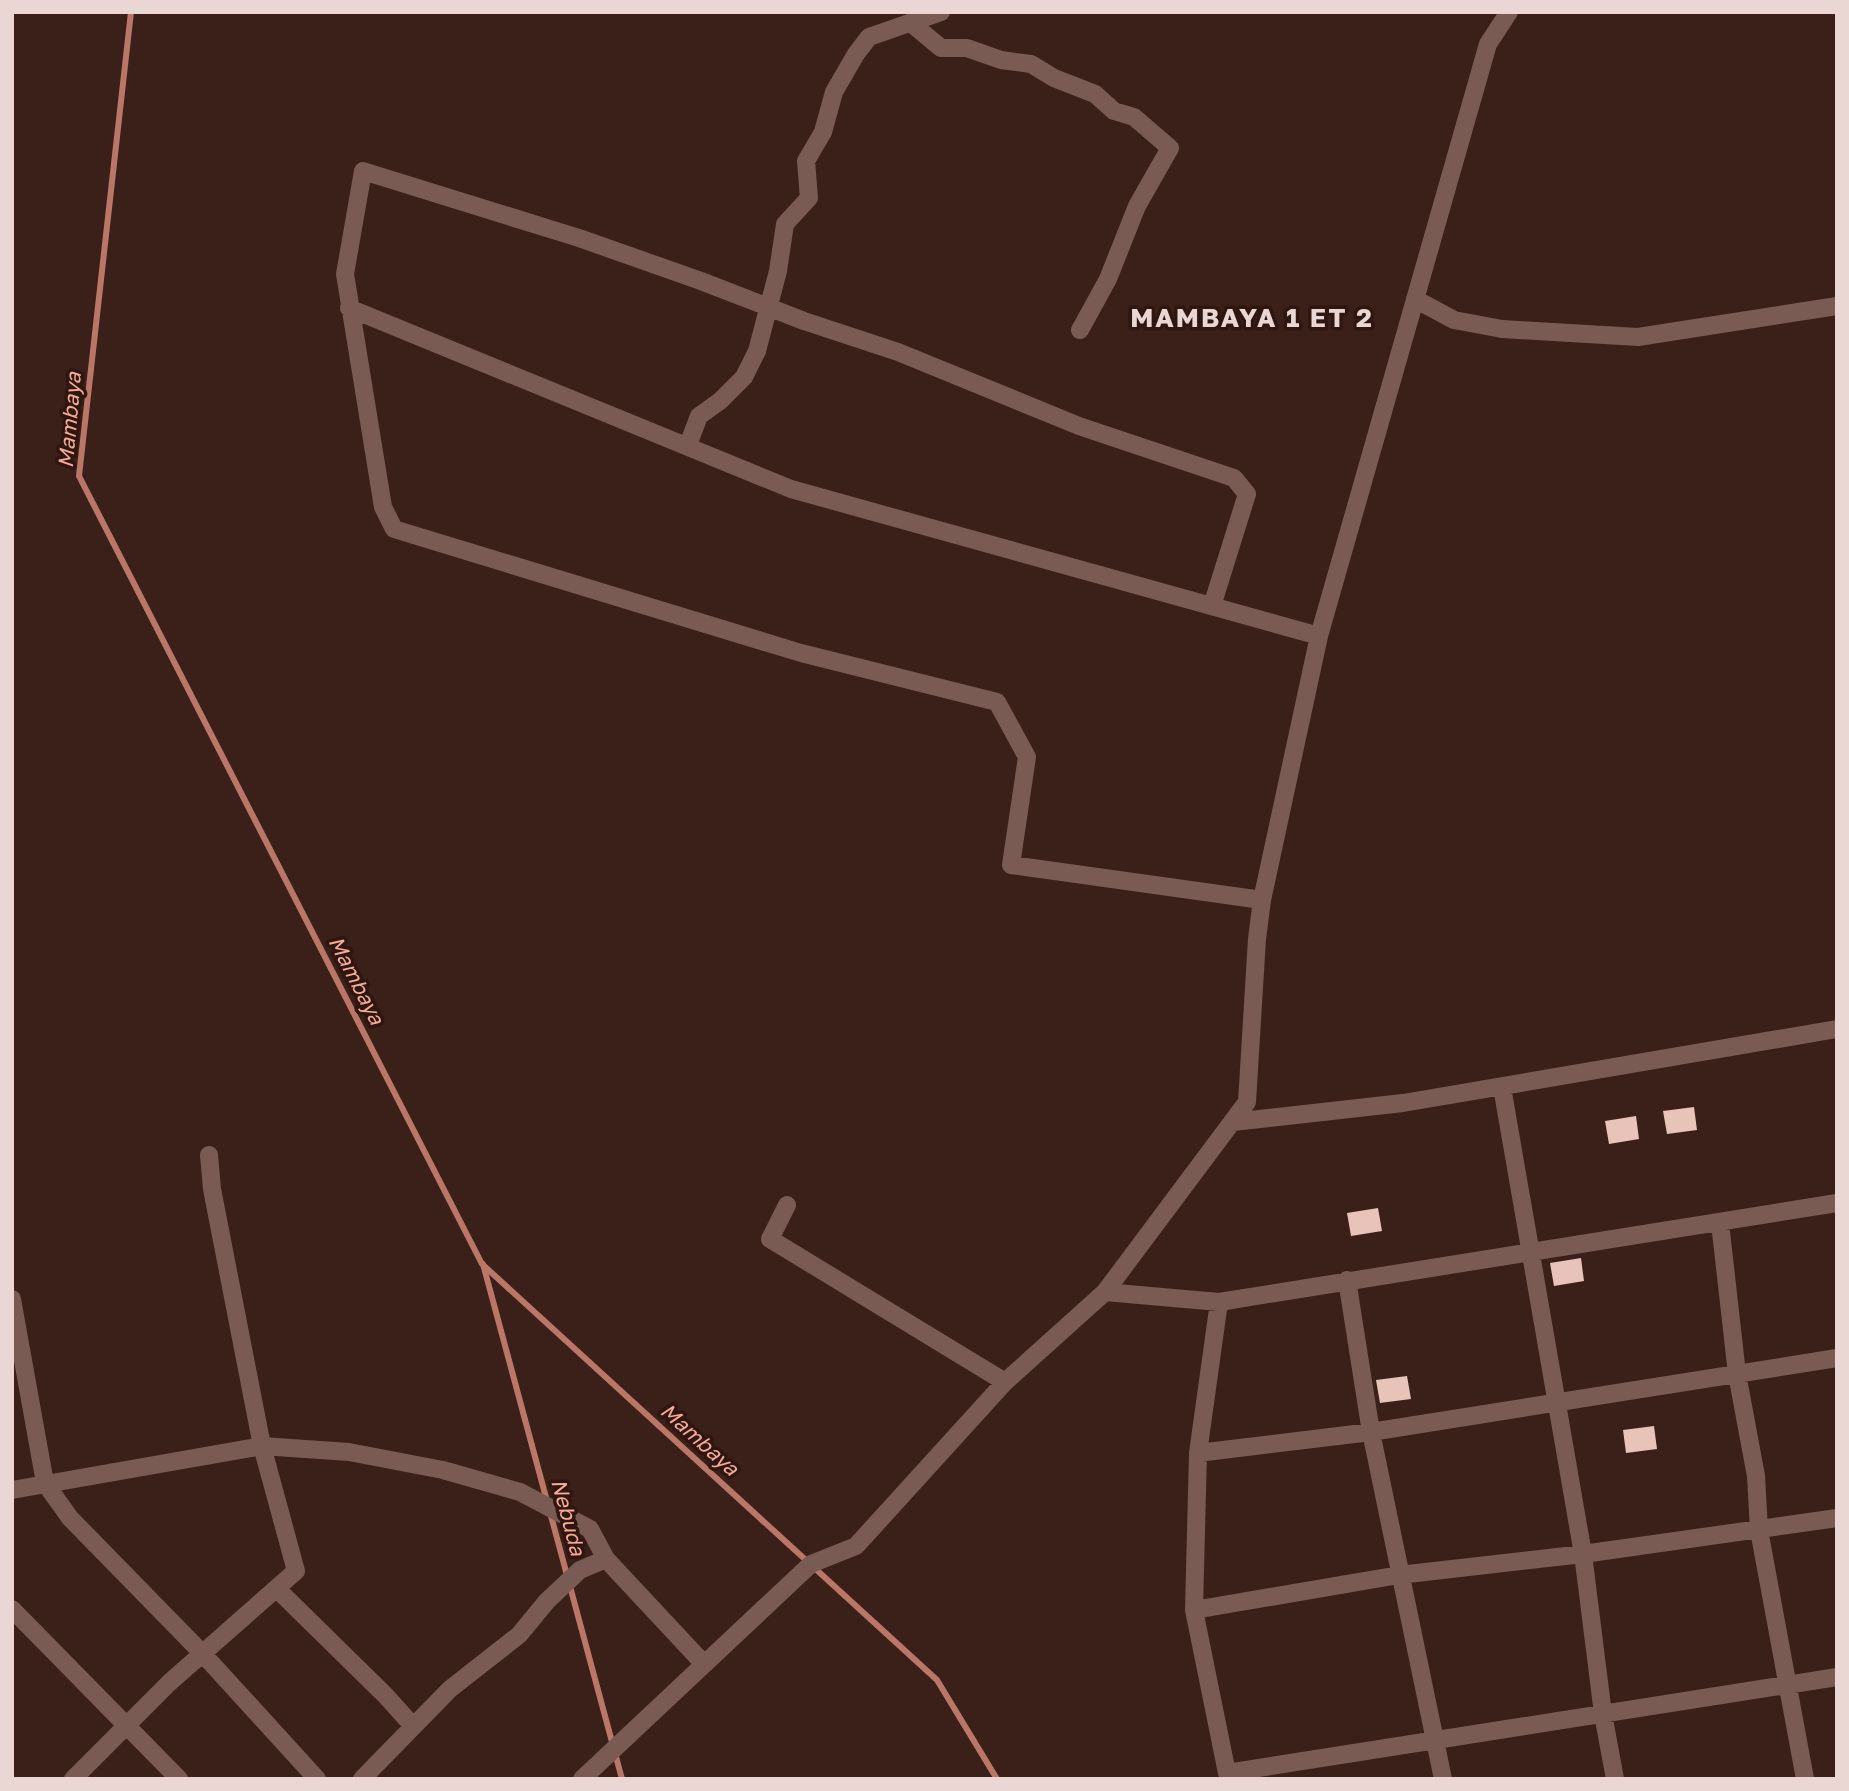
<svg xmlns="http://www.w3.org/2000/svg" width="1849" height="1791" font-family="'Golos Text',sans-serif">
  <rect width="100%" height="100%" fill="#3b2019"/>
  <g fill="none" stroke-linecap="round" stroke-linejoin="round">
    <path stroke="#ba7666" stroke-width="6" d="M 131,12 L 79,476 L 482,1264 L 937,1680 L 997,1779
      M 483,1264 L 622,1779"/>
  </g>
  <path fill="#e8c3ba" d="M 1694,1107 L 1697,1130 L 1667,1134 L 1663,1111 Z
    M 1636,1116 L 1639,1139 L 1609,1144 L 1605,1121 Z
    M 1378,1208 L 1382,1231 L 1351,1236 L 1347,1213 Z
    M 1581,1258 L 1584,1281 L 1554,1286 L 1550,1263 Z
    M 1407,1376 L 1411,1399 L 1380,1403 L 1376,1380 Z
    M 1654,1426 L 1657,1449 L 1626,1453 L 1623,1430 Z"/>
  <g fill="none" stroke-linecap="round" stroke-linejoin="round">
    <path stroke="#7a5b53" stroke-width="18" d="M 911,23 L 941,48 L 967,48 L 1001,60 L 1031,64 L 1054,78 L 1095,94 L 1114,111 L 1134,117 L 1170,148 L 1137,206 L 1108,279 L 1080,330
      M 1415,299 L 1454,320 L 1502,329 L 1638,337 L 1837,306
      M 349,308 L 791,489 L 1319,636
      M 688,445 L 699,416 L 720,401 L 744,377 L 757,351 L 778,271 L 785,224 L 809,198 L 806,161 L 823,132 L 834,92 L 856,54 L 869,37 L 941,12
      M 1212,606 L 1247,494 L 1234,478 L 1079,426 L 898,352 L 804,321 L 701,281 L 579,238 L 363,171 L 345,274 L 383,507 L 394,529 L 801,653 L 997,702 L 1027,757 L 1011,865 L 1262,900
      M 1502,1087 L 1583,1554 L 1603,1714 L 1615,1779
      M 1233,1122 L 1403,1103 L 1837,1029
      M 787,1205 L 770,1239 L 1005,1382
      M 1720,1223 L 1737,1374 L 1756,1476 L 1759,1530 L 1805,1779
      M 1347,1280 L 1371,1432 L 1443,1779
      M 1105,1292 L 1219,1302 L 1837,1203
      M 12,1299 L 45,1483 L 70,1518 L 203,1654 L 317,1779
      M 1219,1302 L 1198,1453 L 1194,1610 L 1227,1773 L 1837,1677
      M 1198,1453 L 1371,1432 L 1837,1358
      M 12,1490 L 262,1446 L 349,1452 L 443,1470 L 520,1492 L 590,1529 L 606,1559 L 704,1664
      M 277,1589 L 386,1696 L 412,1725
      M 12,1609 L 179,1779
      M 1194,1610 L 1399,1575 L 1583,1554 L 1837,1518
      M 73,1779 L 169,1683 L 296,1571 L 262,1446 L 212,1189 L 209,1155
      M 362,1779 L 450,1689 L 519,1635 L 547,1601 L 580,1570 L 606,1559
      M 582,1779 L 811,1564 L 856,1546 L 1005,1382 L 1105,1292 L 1247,1102 L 1257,939 L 1262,900 L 1319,636 L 1488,44 L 1509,12"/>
  </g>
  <g text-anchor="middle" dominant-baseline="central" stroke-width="7" stroke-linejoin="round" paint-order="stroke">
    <g font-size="21" font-style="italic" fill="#f5ab98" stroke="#301610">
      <text transform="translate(69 420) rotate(-85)">Mambaya</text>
      <text transform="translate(357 980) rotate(63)">Mambaya</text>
      <text transform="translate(700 1439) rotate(42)">Mambaya</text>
      <text transform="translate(569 1517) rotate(75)">Nebuda</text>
    </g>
    <g font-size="26" font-weight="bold" letter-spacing="2" fill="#ead7d3" stroke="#301610">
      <text x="1252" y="317">MAMBAYA 1 ET 2</text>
    </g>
  </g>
  <rect width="1849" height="1791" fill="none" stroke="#ead7d3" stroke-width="28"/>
</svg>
